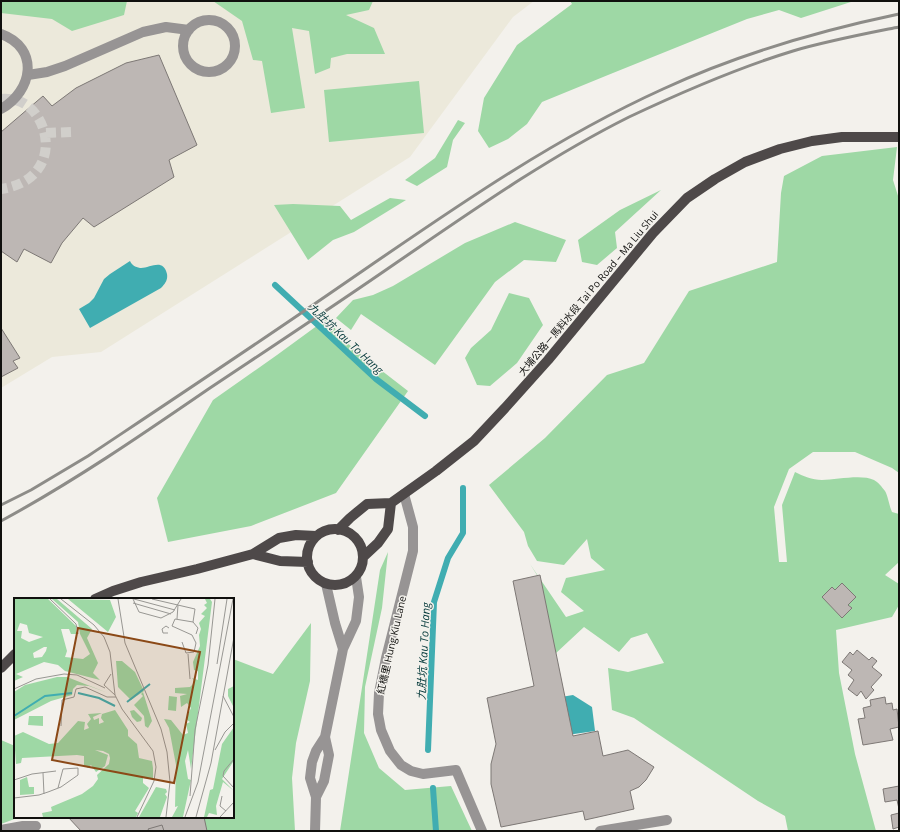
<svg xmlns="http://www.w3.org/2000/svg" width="900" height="832" font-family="'Open Sans','Noto Sans TC',sans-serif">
  <rect width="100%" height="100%" fill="#f3f1ec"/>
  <path fill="#ece9db" d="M 55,1 L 534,1 L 513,17 L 410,157 L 101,352 L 52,357 L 1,388 L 1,4 Z"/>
  <path fill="#9ed8a5" d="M 1,1 L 127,1 L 124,15 L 72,31 L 52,19 L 1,13 Z
    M 213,1 L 373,1 L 369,10 L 346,15 L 374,28 L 385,54 L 347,54 L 331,58 L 330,68 L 315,74 L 309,31 L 292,28 L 305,108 L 271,113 L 262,61 L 253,60 L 242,21 Z
    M 570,1 L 854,1 L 801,18 L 779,10 L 747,19 L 608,75 L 542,102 L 527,124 L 508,139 L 489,148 L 478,131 L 484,98 L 517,45 L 572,4 Z
    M 419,81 L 424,133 L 329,142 L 324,90 Z
    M 458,120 L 465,123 L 453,140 L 447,167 L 417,186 L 405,180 L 435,158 Z
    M 897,147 L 893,180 L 899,199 L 899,473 L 892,468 L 855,452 L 813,452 L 789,469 L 774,507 L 779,562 L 787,562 L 782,505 L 795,472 C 803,476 812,480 822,480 C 836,480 861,474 874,480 C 878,482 882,487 885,491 C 888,496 889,505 892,512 L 899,514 L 899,562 L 885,575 L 899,584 L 899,605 L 892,617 L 836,630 L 839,673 L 855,754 L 876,831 L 788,831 L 785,816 L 758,801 L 634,718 L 612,710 L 608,668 L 628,672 L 664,663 L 647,633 L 631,638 L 619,652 L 584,627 L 555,654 L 540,594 L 542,583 L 530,564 L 566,617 L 584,611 L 561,592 L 566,578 L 605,570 L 591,558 L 587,539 L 564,565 L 537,561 L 528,546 L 524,532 L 489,485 L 545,438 L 607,375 L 644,363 L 689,291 L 777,262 L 781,193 L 784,176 L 822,156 Z
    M 661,190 L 615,232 L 617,248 L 597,265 L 582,262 L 578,240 L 620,210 Z
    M 390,198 L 406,200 L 354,232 L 333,240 L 308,260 L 274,205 L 293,204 L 340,206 L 351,220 Z
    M 515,222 L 566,240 L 556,262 L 524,260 L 495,282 L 435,365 L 361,314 L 351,330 L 336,318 L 353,300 L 373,295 L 393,286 L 465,243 Z
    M 509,293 L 529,298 L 543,325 L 517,363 L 490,386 L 477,385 L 465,358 L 471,348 L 491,330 Z
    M 329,317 L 338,334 L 355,350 L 408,391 L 336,493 L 251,526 L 168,542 L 157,498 L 213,400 L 277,355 Z
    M 388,552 L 382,608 L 365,687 L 364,733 L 379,768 L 405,790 L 451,786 L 472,831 L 340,831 L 380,570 Z
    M 311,623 L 310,681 L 296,743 L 292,778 L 295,831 L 204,831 L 203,817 L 233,817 L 233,659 L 273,674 Z
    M 1,740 L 15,746 L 15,817 L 20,817 L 1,824 Z"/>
  <path fill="#40adb1" d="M 130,261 C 132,265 135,267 140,268 C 149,269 163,257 167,274 C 168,280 165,284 161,288 L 90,328 L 79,309 L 89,303 L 94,298 L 104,279 L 110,274 Z
    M 573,695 L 592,707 L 595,731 L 567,735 L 561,697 Z"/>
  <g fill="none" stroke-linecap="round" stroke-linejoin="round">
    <path stroke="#40adb1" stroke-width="6" d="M 275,285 L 376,379 L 425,416
      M 428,750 L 434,602 L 448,558 L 463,533 L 463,488
      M 433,788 L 436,831"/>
  </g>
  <path fill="#bdb7b4" stroke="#7d7875" d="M 159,55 L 197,145 L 169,160 L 174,177 L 94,227 L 83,218 L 62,243 L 51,263 L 24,249 L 17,262 L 1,251 L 1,132 L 43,96 L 52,106 L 76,88 L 126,63 Z
    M 1,328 L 20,358 L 13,361 L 18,368 L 1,377 Z
    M 540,575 L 573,736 L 598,731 L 603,756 L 628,750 L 654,767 L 646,780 L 639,787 L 630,791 L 634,809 L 585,820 L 583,811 L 501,827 L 491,784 L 491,764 L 496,744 L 487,698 L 534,686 L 513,581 Z
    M 842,583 L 856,597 L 848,605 L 852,608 L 842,618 L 822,597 L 832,587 L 835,590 Z
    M 857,650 L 869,660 L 872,657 L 877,661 L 872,667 L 882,675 L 871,687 L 874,690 L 866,699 L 861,691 L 857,696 L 848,689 L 854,680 L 848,675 L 852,670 L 842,662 L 850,652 L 853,655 Z
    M 885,697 L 886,704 L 892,703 L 893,710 L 897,709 L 899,727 L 890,729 L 893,740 L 863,745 L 858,719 L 865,718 L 863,708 L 871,706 L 870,700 Z
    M 899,786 L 899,809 L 897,800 L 885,802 L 883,789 Z
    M 899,813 L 899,827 L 893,829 L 891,815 Z
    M 68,817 L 204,817 L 207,831 L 81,831 Z
    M 162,825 L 164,831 L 149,831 L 148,829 Z"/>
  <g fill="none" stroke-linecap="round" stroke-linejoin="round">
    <path stroke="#d1cfcb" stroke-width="10" stroke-dasharray="10 5" stroke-linecap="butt" d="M 1,99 C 8,98 19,100 25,104 C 45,117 53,149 38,169 C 30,181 15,187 1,189
      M 46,133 L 72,132"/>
    <path stroke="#979494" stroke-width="10" d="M183 46a26 26 0 1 1 52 0a26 26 0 1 1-52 0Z
      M 28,75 L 47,72 L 65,66 L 143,32 L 166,27 L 189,30
      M 404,494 L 413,527 L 413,551 L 386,658 L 379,693 L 378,714 L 381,730 L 390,751 L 401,765 L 411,771 L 423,774 L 456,770 L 482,831
      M 326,584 L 335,623 L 343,649
      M 316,797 L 324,781 L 329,755 L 325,737
      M 1,830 L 23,826 L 36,826
      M 315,831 L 316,797 L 310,778 L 312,762 L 316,751 L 325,737 L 343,649 L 356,621 L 359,597 L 356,577
      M 600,831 L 667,820"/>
    <path stroke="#4e4949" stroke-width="10" d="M307 557a28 28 0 1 1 56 0a28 28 0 1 1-56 0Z
      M 338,530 L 350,518 L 367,504 L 391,503 L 436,471 L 474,441 L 505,408 L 548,360 L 653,233 L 687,198 L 715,179 L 745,162 L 780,149 L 812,141 L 842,137 L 899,137
      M 253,554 L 280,561 L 308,562
      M 363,557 L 378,543 L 388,529 L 391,503
      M 95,599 L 113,591 L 141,582 L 197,569 L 253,554 L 279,538 L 296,535 L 316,536
      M 1,668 L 15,654"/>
    <path stroke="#8d8c88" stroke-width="3" d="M 1,505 L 31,490 L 88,456 C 169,402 249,349 329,294 C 437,220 544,143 663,89 C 738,54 818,31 899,14
      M 1,521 C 73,482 140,436 207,390 C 270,348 334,306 396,263 C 472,211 547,158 629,117 C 682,92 737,68 793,51 C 827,41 864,34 899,27"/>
    <path stroke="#979494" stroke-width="10" d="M 1,34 C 40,48 33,91 1,109"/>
  </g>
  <g text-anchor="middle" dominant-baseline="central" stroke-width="3" stroke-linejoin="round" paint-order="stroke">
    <g font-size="10" fill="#10100e" stroke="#f3f1ec">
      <text transform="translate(588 293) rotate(-50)">大埔公路－馬料水段 Tai Po Road – Ma Liu Shui</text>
      <text transform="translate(391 645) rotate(-77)">紅橋里 Hung Kiu Lane</text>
    </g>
    <g font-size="11" font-style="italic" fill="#023839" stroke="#f3f1ec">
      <text transform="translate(346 338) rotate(43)">九肚坑 Kau To Hang</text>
      <text transform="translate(423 651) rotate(-87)">九肚坑 Kau To Hang</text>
    </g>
  </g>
  <g transform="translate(14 598)">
    <rect width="220" height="220" fill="#f3f1ec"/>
    <path d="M 0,1 L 34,1 L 62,28 L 62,36 L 57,36 L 55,31 L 47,31 L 53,53 L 51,59 L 69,61 L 76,56 L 66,36 L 64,24 L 38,1 L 43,1 L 78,31 L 73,40 L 84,65 L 79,75 L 86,82 L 51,73 L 44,67 L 30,64 L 2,76 L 9,79 L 0,83 ZM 6,25 L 13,27 L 15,35 L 29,39 L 15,44 L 7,40 L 8,33 L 3,33 ZM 30,49 L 33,49 L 32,53 L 28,59 L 20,60 L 19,55 ZM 54,1 L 96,2 L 102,19 L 94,34 ZM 191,1 L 196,1 L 198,4 L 177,171 L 174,152 L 171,163 L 174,181 L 177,182 L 169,219 L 158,219 L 164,208 L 161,209 L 162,167 L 155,130 L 150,121 L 157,122 L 169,137 L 174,135 L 172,126 L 176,124 L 172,121 L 177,110 L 173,105 L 167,109 L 166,98 L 173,96 L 161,95 L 161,90 L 176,89 L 181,84 L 178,80 L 184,82 L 184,73 L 180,72 L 179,64 L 186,48 L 185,37 L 187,31 L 185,25 L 191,18 L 187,16 L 193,10 L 190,7 L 193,5 ZM 102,63 L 108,63 L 121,74 L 130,93 L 117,102 L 104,89 ZM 43,79 L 53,79 L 94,95 L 75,88 L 63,87 L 59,91 L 58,97 L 37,103 L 0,122 L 0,94 L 11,87 ZM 220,88 L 220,110 L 214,98 L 214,91 ZM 129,94 L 138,123 L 134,130 L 131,128 L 130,118 L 120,107 L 129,98 L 127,96 ZM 155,98 L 163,99 L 162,113 L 154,112 ZM 101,112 L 114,132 L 114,138 L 123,146 L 125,160 L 138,163 L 139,170 L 139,181 L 129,180 L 129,185 L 135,190 L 121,213 L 124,215 L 122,219 L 29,219 L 28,215 L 38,213 L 37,209 L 68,196 L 79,188 L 84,181 L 83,177 L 95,166 L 96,160 L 95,156 L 89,153 L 81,152 L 94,157 L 91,168 L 82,174 L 77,167 L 74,170 L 70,167 L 70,158 L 63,157 L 8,160 L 7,165 L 2,166 L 0,138 L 9,134 L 35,146 L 44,145 L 64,123 L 71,124 L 70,132 L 75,130 L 73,126 L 77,121 L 74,116 L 88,115 L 79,119 L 80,122 L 85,120 L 85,126 L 90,124 L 87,120 L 88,116 ZM 120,112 L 128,120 L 127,123 L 123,124 L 118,119 L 116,113 ZM 15,118 L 29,118 L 29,128 L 14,127 ZM 220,129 L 219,164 L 208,181 L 220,193 L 209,184 L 202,208 L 203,217 L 195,215 L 193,219 L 190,219 L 196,192 L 199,191 L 208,146 ZM 13,179 L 15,189 L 20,189 L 20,196 L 6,197 L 6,182 ZM 142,189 L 152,191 L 153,194 L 151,196 L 153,199 L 146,219 L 125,219 Z" fill="#9ed8a5" fill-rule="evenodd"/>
    <path fill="none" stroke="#40adb1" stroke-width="2" d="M 64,95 L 85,100 L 101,108M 113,104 L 136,86M 0,118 L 31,98 L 58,95"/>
    <path fill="none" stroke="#989793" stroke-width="1" d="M 36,1 L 62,26 L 64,36M 47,1 L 80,27 L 90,39 L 96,54 L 101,97 L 108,111 L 139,153 L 142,169 L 140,183 L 123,219M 104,1 L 111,45 L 147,131 L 153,154 L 156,184 L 152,219M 119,1 L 125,14 L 147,20 L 159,14 L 167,1M 120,1 L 161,12M 138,1 L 181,11 L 179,24 L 161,21 L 158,28 L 178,37 L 182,45 L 180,54 L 172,55 L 168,44M 119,5 L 157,16M 163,21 L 164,7M 179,24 L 184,30 L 182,36M 154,35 L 149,35 L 148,31 L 152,28 L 155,30M 174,56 L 176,81M 203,66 L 213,1M 97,76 L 90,87 L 101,97M 0,91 L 22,81 L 50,76 L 63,77 L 91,90M 209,98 L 220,119M 47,128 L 48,102 L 60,99 L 62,91 L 71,89 L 93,99 L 102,99M 201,152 L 211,134 L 220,125M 220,161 L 210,173 L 209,178 L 220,190M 29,175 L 30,196M 0,182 L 18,176 L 42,173M 176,198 L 181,132 L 194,67 L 201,1M 208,198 L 206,208 L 212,213M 0,200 L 25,197 L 34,194 L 47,189 L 64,177 L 64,170 L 49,171 L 44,190M 171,219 L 184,184 L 219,1M 182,219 L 197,165 L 220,39M 206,219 L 220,204"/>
    <path fill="#8b4917" fill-opacity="0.15" stroke="#8b4917" stroke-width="2" d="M 64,30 L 186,54 L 160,185 L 38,162 Z"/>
    <rect width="220" height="220" fill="none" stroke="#10100e" stroke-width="2"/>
  </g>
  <rect width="900" height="832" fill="none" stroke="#10100e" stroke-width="4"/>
</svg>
